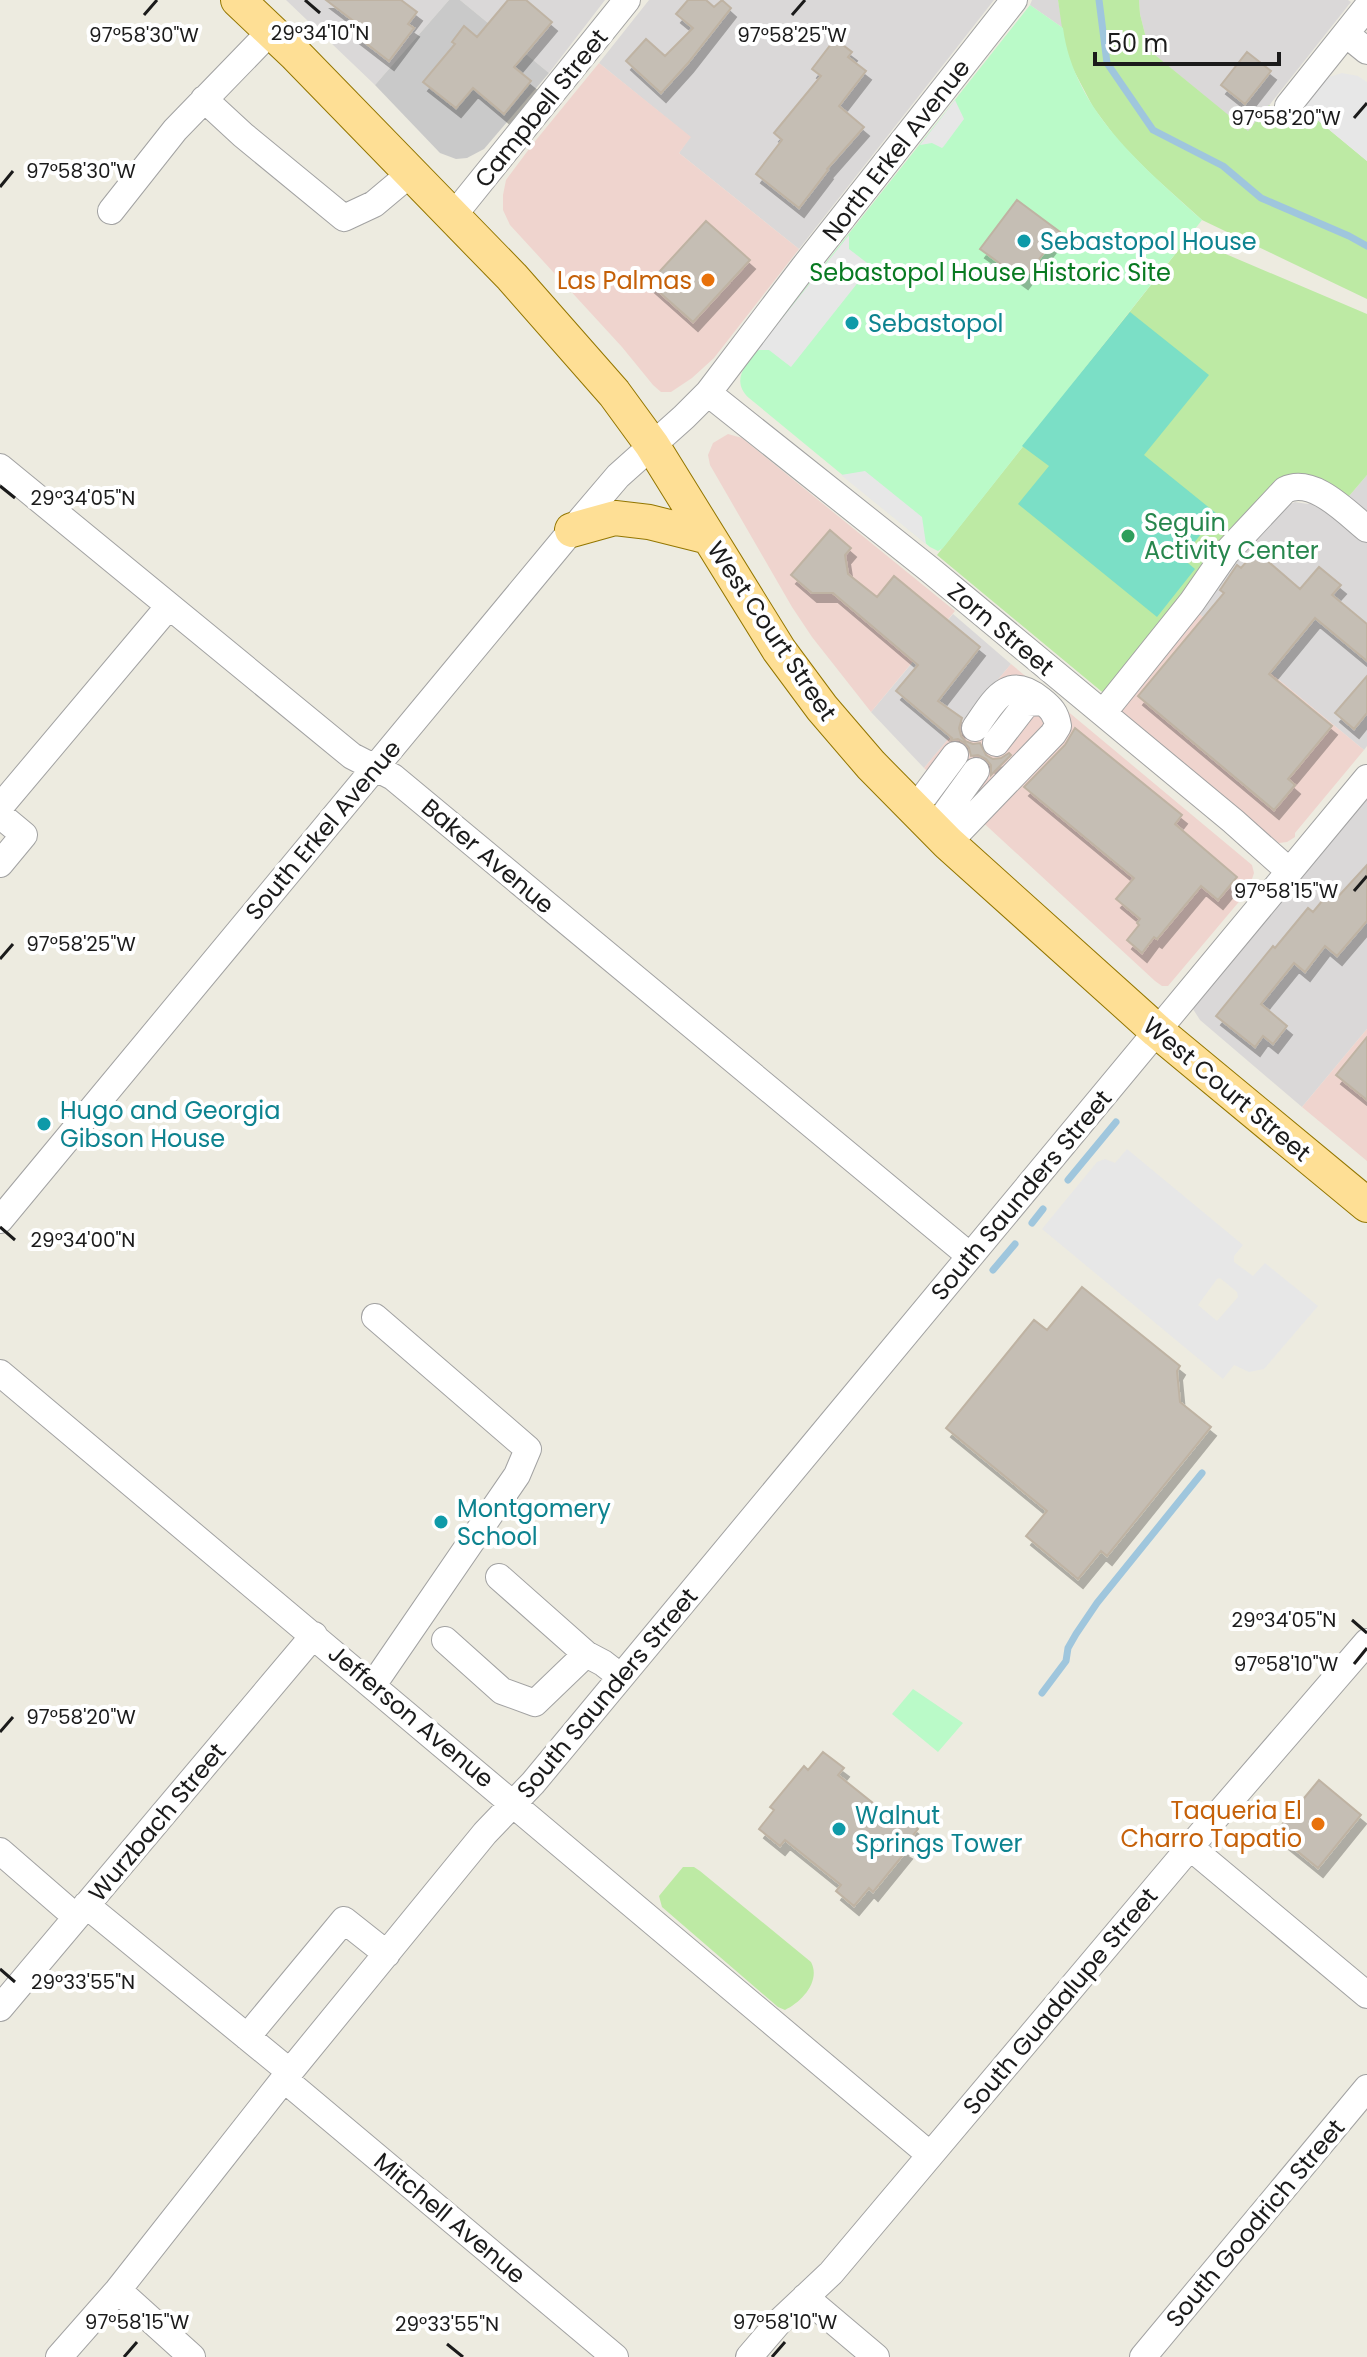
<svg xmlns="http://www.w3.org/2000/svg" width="1367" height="2357" font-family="Poppins,sans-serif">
  <defs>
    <filter id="shadow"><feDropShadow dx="5" dy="9" stdDeviation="0" flood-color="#0004"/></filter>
  </defs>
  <rect width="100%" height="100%" fill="#edebe0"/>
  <path fill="#dad8d8" d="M 286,0 L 449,0 L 375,85 Z
    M 460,0 L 605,0 L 549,73 Z
    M 649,0 L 994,0 L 799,249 L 679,153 L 690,137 L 599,63 Z
    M 1032,0 L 1058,0 L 1063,28 L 1030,5 Z
    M 1139,0 L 1348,0 L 1351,2 L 1248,132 L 1149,50 L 1140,14 Z
    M 1367,475 L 1367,520 L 1344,502 Z
    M 1295,502 L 1308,504 L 1315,502 L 1367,541 L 1367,746 L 1364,750 L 1198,613 L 1242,547 L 1286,506 Z
    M 953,614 L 1011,664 L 924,768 L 871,712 Z
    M 1367,798 L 1367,1029 L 1302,1107 L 1200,1020 L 1193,1009 L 1195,1003 Z"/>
  <path fill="#efd4ce" d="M 599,63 L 691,137 L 679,153 L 799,249 L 714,358 L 692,378 L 671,392 L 661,392 L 653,385 L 622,347 L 510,225 L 503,210 L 503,195 L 506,180 L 532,145 Z
    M 728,434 L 742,438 L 955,611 L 871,712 L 812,637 L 792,607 L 710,465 L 708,455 L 713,443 Z
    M 1198,613 L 1364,750 L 1295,833 L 1295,837 L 1287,842 L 1279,843 L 1118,710 Z
    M 1011,664 L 1252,865 L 1254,873 L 1248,891 L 1168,986 L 1162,986 L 1155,981 L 924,768 Z
    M 1367,1029 L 1367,1161 L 1302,1107 Z"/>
  <path fill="#c9c9c9" d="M 449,0 L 460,0 L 549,73 L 484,149 L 467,158 L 456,159 L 440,153 L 375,85 Z"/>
  <path fill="#bdeaa4" d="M 1058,0 L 1139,0 L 1140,14 L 1149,50 L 1248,131 L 1269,105 L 1290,122 L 1304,109 L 1367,161 L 1367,299 L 1202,220 L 1152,175 L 1119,142 L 1093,107 L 1072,67 L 1064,42 Z
    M 1188,238 L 1367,314 L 1367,475 L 1344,502 L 1304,478 L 1107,696 L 937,555 Z
    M 683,1867 L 694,1867 L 700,1871 L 811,1962 C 821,1981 802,2002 785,2010 L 778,2007 L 662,1907 L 659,1896 Z"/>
  <path fill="#bafac8" d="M 1030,5 L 1063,28 C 1074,111 1144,167 1202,220 L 943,548 L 938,551 L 930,547 L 749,398 C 732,382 743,368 755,352 Z
    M 913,1689 L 963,1723 L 938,1752 L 892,1714 Z"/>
  <path fill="#7bdfc6" d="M 1130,312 L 1209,375 L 1144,455 L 1217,514 L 1182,558 L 1195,569 L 1157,617 L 1018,504 L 1049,466 L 1022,446 Z"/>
  <path fill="#e7e7e7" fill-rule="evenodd" d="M 1342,73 L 1358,76 L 1367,82 L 1367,161 L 1302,107 L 1329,77 Z
    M 955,100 L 964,119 L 944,146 L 942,148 L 932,143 L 920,145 Z
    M 849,235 L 849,249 L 871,266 L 791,367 L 769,350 L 759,350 L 755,352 Z
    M 865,471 L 922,517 L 926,544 L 841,475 Z
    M 1127,1149 L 1243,1245 L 1234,1256 L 1234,1262 L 1253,1276 L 1265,1263 L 1318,1306 L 1264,1369 L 1249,1372 L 1234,1365 L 1223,1379 L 1042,1229 L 1097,1162 L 1105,1159 L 1115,1163 ZM 1220,1278 L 1237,1292 L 1238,1297 L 1217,1321 L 1198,1305 L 1217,1279 Z"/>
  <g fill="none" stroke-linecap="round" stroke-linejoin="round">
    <path stroke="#9fc6dd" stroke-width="7" d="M 1099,0 L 1107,63 L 1153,130 L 1223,166 L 1261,198 L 1349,236 L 1367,246
      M 1068,1180 L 1116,1122
      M 1032,1223 L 1043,1209
      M 993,1270 L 1015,1244
      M 1042,1693 L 1066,1661 L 1068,1648 L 1076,1634 L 1097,1603 L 1202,1473"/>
  </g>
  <path fill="#c5beb4" stroke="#bfb3a3" stroke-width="2" filter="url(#shadow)" d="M 326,0 L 401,0 L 417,12 L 408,24 L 414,28 L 389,61 L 354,34 L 360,26 Z
    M 508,0 L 526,0 L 552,22 L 514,67 L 531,81 L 504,114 L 473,88 L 456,108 L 423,82 L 455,44 L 452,42 L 464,26 L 477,37 Z
    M 688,0 L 706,0 L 714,7 L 722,0 L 731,8 L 688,63 L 661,93 L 626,61 L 646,39 L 665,56 L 693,28 L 676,14 Z
    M 835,39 L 852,52 L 848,57 L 866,71 L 839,106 L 864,127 L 827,169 L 828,170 L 799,208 L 756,174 L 782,140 L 774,133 L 821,76 L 812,69 Z
    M 1247,52 L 1271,71 L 1245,104 L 1221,85 Z
    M 1017,200 L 1060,232 L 1023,280 L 980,249 Z
    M 706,221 L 750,260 L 693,322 L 649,283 Z
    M 830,530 L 851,548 L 845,555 L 848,574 L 877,597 L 894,576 L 980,647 L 938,701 L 962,718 L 959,728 L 961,736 L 965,741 L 973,744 L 980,743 L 986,755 L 993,759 L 1001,758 L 1009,753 L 1011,755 L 991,775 L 991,765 L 986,759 L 978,755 L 971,756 L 969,748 L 965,743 L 958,739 L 951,740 L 952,738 L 896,691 L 918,665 L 833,593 L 812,593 L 791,575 Z
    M 1256,551 L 1300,589 L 1319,567 L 1341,585 L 1332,595 L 1367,624 L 1367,661 L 1315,618 L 1269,674 L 1332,726 L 1288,779 L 1295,785 L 1274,810 L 1138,696 L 1224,593 L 1220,590 L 1237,565 L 1241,568 Z
    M 1367,676 L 1367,713 L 1354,729 L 1335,713 Z
    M 1075,728 L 1182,815 L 1175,824 L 1237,877 L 1218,900 L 1201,886 L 1157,939 L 1154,937 L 1142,953 L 1127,940 L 1139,925 L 1137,923 L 1140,919 L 1116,899 L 1134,878 L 1024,787 L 1065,745 Z
    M 1367,865 L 1367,921 L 1337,956 L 1325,946 L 1305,972 L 1294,963 L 1261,1004 L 1287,1026 L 1273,1044 L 1263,1036 L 1255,1047 L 1216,1016 L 1273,946 L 1275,948 L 1308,908 L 1313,912 L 1327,895 L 1334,901 Z
    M 1367,1037 L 1367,1100 L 1336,1075 Z
    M 1082,1287 L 1180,1366 L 1177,1371 L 1180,1402 L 1211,1427 L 1107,1556 L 1101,1551 L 1078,1579 L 1026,1536 L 1047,1511 L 946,1428 L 1034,1320 L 1047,1330 Z
    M 823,1752 L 844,1768 L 838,1775 L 893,1819 L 898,1813 L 918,1829 L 903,1848 L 907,1850 L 873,1892 L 869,1888 L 854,1906 L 836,1891 L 841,1885 L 785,1840 L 780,1846 L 759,1829 L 774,1810 L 770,1807 L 804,1766 L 808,1770 Z
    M 1319,1780 L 1361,1815 L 1318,1868 L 1275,1833 Z"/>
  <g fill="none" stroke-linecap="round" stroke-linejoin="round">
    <g stroke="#a2a2a2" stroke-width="28">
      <path id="minor" d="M 1346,34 L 1367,51
        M 204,99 L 243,135 L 344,218 L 374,204 L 411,173
        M 1288,106 L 1367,7
        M 111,211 L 175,130 L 271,31
        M 453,216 L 627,0
        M 708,393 L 929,569 L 1233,821 L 1289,871
        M 0,467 L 352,756 L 393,777 L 970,1256
        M 1103,713 L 1192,602 L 1226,553 L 1285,490 C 1313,476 1347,513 1367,529
        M 996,743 L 1027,703 L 1043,702
        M 0,807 L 169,606
        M 914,810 L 955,755
        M 0,815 L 24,835 L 0,864
        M 934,829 L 976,771
        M 948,843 L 1053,734 L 1058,726 C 1056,713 1051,708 1041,700 C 1007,672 994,701 975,728
        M 0,1220 L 572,530 L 618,476 L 684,417 L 708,393 L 803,268 L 1014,0
        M 0,1373 L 929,2154
        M 499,1577 L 586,1654
        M 445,1640 L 502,1691 L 535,1703 L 586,1654 L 603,1663 L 621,1677
        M 373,1685 L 517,1475 L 528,1449 L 375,1317
        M 1190,1847 L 1367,1995
        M 0,1851 L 76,1917
        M 86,1905 L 290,2072
        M 0,2008 L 314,1635
        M 247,2037 L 344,1920 L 387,1954
        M 284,2079 L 615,2357
        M 118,2290 L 192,2357
        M 805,2297 L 876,2357
        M 59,2357 L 118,2290 L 284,2079 L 485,1833 L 533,1783 L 1367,778
        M 749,2357 L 779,2322 L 831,2273 L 1190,1847 L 1367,1642
        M 1143,2357 L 1367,2088"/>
    </g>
    <g stroke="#937600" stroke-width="36">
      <path id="major" d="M 238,0 L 295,54 L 512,277 L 614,393 L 652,445 L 779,650 L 822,708 L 871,765 L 948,843 L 1157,1031 L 1367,1205
        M 572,530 L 615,518 L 649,522 L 709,537"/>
    </g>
    <use href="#minor" stroke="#fff" stroke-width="26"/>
    <use href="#major" stroke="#fedf95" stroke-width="34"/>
  </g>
  <path fill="none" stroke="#1b1b1b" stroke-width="3" d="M 305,0 L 320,13M 144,15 L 157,0M 792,15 L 805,0M 1354,118 L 1367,103M 0,187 L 13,171M 0,486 L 15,498M 1354,891 L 1367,876M 0,959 L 13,944M 0,1227 L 15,1240M 1352,1620 L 1367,1633M 1354,1664 L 1367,1648M 0,1732 L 13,1717M 0,1969 L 15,1982M 447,2344 L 463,2357M 124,2357 L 137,2342M 772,2357 L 785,2342"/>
  <g fill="#0f9aa8" stroke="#fff" stroke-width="3">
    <circle cx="1024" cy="241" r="8"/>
    <circle cx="852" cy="323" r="8"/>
    <circle cx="44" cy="1124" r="8"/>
    <circle cx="441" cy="1522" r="8"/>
    <circle cx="839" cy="1829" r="8"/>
  </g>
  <g fill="#e8710a" stroke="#fff" stroke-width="3">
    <circle cx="708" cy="280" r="8"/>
    <circle cx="1318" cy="1824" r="8"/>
  </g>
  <circle fill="#2e9e5b" stroke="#fff" stroke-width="3" cx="1128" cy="536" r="8"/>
  <g text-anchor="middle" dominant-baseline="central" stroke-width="8" stroke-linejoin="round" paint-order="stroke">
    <g font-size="24" fill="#1b1b1b" stroke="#fff">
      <text transform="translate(541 108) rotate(-51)">Campbell Street</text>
      <text transform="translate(896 150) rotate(-52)">North Erkel Avenue</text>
      <text transform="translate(1001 629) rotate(40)">Zorn Street</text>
      <text transform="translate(772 631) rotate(56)">West Court Street</text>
      <text transform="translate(323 830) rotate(-50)">South Erkel Avenue</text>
      <text transform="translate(488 856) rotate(40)">Baker Avenue</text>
      <text transform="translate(1227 1089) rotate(40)">West Court Street</text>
      <text transform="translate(1021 1195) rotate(-50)">South Saunders Street</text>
      <text transform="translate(607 1693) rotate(-50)">South Saunders Street</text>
      <text transform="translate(411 1716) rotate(40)">Jefferson Avenue</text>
      <text transform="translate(157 1822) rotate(-50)">Wurzbach Street</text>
      <text transform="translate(1060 2001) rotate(-50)">South Guadalupe Street</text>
      <text transform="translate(450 2218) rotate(40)">Mitchell Avenue</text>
      <text transform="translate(1255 2223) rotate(-50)">South Goodrich Street</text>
    </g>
    <g font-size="24" fill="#0d838f" stroke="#fff" text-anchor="start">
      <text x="1040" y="241">Sebastopol House</text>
      <text x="868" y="323">Sebastopol</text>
      <text x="60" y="1110">Hugo and Georgia<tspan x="60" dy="28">Gibson House</tspan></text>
      <text x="457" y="1508">Montgomery<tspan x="457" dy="28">School</tspan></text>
      <text x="855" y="1815">Walnut<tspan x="855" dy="28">Springs Tower</tspan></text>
    </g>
    <g font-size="24" fill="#087a21" stroke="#fff">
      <text x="990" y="272">Sebastopol House Historic Site</text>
    </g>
    <g font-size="24" fill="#c56008" stroke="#fff" text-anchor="end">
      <text x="692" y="280">Las Palmas</text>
      <text x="1302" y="1810">Taqueria El<tspan x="1302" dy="28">Charro Tapatio</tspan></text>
    </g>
    <g font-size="24" fill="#27864d" stroke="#fff" text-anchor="start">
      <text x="1144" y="522">Seguin<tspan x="1144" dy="28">Activity Center</tspan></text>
    </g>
  </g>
  <g font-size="20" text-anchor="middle" fill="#1b1b1b" stroke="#fff" stroke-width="8" stroke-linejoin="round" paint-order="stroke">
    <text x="320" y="40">29°34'10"N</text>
    <text x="144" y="42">97°58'30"W</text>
    <text x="792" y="42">97°58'25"W</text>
    <text x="1286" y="125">97°58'20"W</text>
    <text x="81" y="178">97°58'30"W</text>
    <text x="83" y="505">29°34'05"N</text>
    <text x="1286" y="898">97°58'15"W</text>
    <text x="81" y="951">97°58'25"W</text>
    <text x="83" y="1247">29°34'00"N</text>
    <text x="1284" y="1627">29°34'05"N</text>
    <text x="1286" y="1671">97°58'10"W</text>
    <text x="81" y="1724">97°58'20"W</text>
    <text x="83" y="1989">29°33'55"N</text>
    <text x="137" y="2329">97°58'15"W</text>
    <text x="785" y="2329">97°58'10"W</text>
    <text x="447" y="2331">29°33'55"N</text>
  </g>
  <path d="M1095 52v12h184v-12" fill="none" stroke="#1b1b1b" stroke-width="4"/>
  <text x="1107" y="52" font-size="24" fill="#1b1b1b" stroke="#ffffff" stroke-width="6" paint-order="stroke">50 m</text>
</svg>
